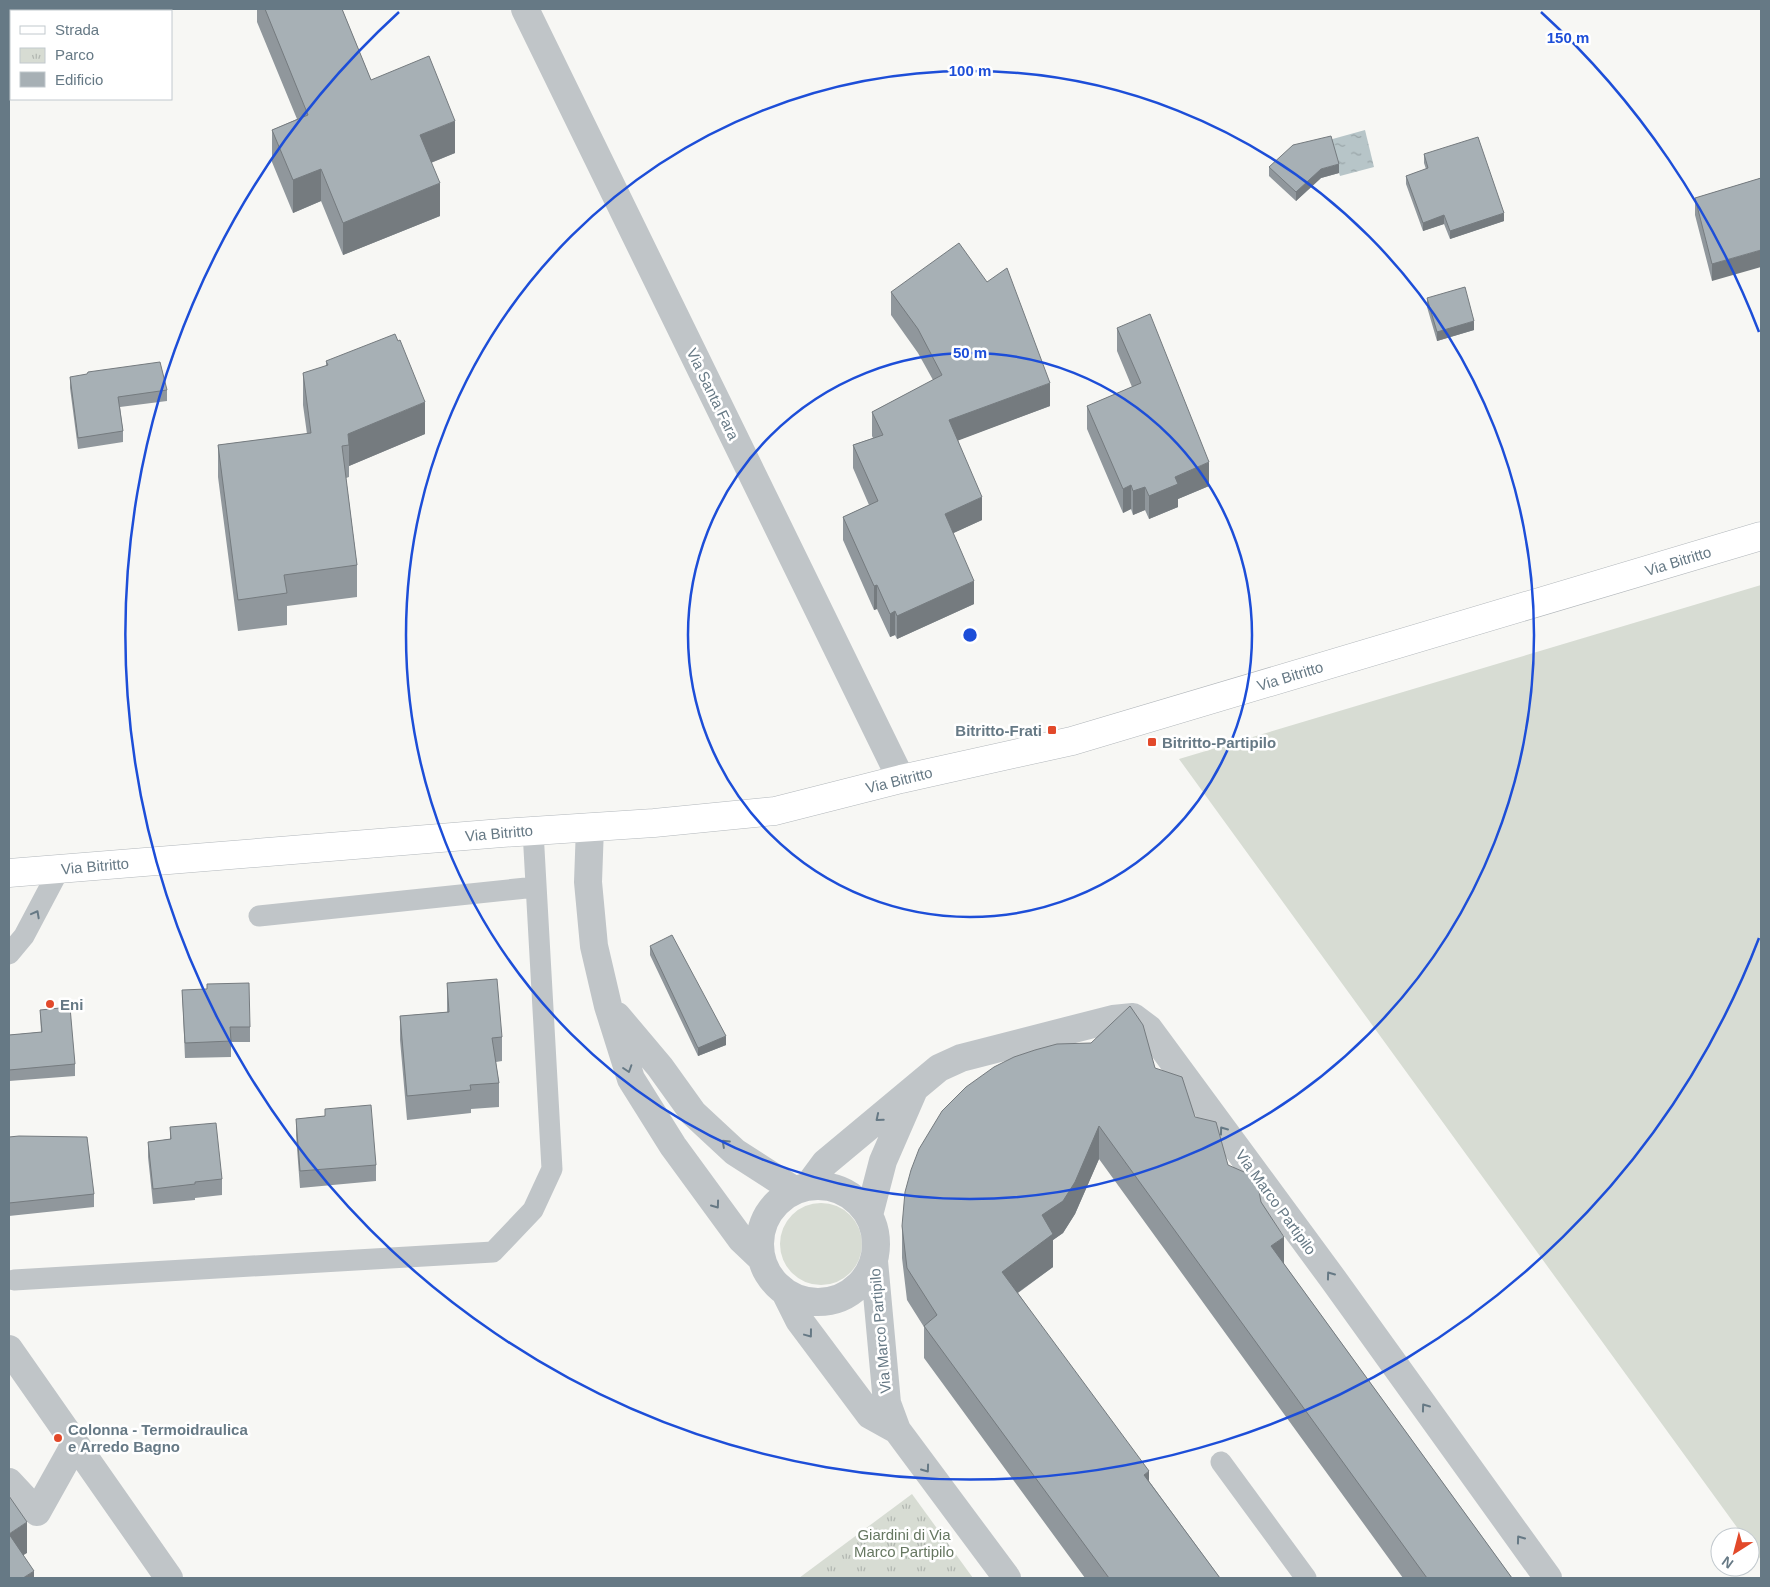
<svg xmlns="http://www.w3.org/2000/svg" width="1770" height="1587" font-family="Arial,sans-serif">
  <defs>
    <pattern id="park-tufts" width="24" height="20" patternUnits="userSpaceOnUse" patternTransform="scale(1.25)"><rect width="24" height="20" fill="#d7dcd3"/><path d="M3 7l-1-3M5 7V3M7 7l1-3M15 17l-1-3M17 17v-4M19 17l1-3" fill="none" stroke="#b2b7b1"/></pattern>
    <pattern id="water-ripples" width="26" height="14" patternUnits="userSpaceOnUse" patternTransform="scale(1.25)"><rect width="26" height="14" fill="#b7c5c8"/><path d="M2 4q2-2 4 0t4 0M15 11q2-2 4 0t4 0" fill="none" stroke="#99a5a8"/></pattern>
  </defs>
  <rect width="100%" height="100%" fill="#f7f7f4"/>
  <path fill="#d7dcd3" d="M 1761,585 L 1761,1560 L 1750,1545 L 1750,1537 L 1744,1537 L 1179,759 Z
    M780 1244a41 41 0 1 1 82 0a41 41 0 1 1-82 0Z"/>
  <path fill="url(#park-tufts)" d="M 912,1494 L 973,1578 L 799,1578 Z"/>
  <path fill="url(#water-ripples)" d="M 1365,130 L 1374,167 L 1340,176 L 1329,140 Z"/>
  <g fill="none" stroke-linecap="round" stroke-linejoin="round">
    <g stroke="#b2b7bb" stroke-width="29">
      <path id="primary" d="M 9,873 L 502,833 L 654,823 L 775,811 L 901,779 L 1072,741 L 1761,536"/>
    </g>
    <path stroke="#c0c5c8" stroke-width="21" d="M 259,916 L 536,887
      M 9,954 L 24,936 L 60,868
      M 14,1280 L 493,1252 L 533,1210 L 552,1169 L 533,831
      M 1221,1462 L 1306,1578"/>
    <path stroke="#c0c5c8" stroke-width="28" d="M 525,9 L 901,779
      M 590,827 L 588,882 L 594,946 L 608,1006 L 631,1079 L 673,1146 L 741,1239 L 761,1258
      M 617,1016 L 660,1067 L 693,1113 L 735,1152 L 794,1190
      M760 1244a58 58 0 1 1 116 0a58 58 0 1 1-116 0Z
      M 808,1186 L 825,1163 L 939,1068 L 961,1058 L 1113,1019 L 1133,1017 L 1149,1029 L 1333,1279 L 1548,1578
      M 869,1215 L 883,1161 L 913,1092
      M 874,1261 L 887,1403 L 897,1430 L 1007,1578
      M 785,1292 L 799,1320 L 870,1415 L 897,1430
      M 9,1349 L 169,1578
      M 9,1482 L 37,1512 L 75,1444"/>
    <use href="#primary" stroke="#fff" stroke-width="28"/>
  </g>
  <path fill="#90979c" d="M 257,9 L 342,9 L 371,80 L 455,153 L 431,163 L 440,216 L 343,255 L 321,201 L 293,213 L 272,162 L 272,130 L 297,119 L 257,22 Z
    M 1424,154 L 1504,221 L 1450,239 L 1444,224 L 1423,231 L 1406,184 L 1406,176 L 1426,169 L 1424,163 Z
    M 1269,167 L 1339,173 L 1321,178 L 1296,201 L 1269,176 Z
    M 1761,178 L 1712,281 L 1695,215 L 1695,198 Z
    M 891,292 L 1050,406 L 958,440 L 982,520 L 953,533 L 974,604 L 897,639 L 895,635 L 890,637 L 877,609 L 874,610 L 843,540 L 843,517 L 869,505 L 853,468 L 853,445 L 873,438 L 872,436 L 872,412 L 933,380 L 918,353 L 891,315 Z
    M 1427,298 L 1474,330 L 1437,341 L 1427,307 Z
    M 1117,328 L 1209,486 L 1178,499 L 1178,507 L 1149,519 L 1145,510 L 1133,515 L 1131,509 L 1123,513 L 1087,429 L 1087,406 L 1132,387 L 1117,351 Z
    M 326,361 L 425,434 L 349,466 L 349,477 L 346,478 L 357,565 L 357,597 L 287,606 L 287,625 L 238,631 L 218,477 L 218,445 L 307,434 L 303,405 L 303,373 L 326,366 Z
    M 70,377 L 167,390 L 167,401 L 120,407 L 123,431 L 123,442 L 78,449 L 70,388 Z
    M 650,946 L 726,1045 L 698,1056 L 650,955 Z
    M 447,983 L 502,1037 L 502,1061 L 496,1062 L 499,1083 L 499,1107 L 471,1109 L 471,1113 L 407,1120 L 400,1040 L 400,1016 L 447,1012 Z
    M 182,990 L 250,1027 L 250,1042 L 231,1042 L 231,1057 L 185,1058 Z
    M 40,1010 L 75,1064 L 75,1076 L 9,1081 L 9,1035 L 41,1032 Z
    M 1155,1068 L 1195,1117 L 1228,1165 L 1261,1202 L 1284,1264 L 1512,1578 L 1403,1578 L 1099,1159 L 1075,1214 L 1063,1233 L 1053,1240 L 1053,1267 L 1018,1293 L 1149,1481 L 1220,1578 L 1085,1578 L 924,1358 L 924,1327 L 907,1300 L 902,1258 L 902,1226 Z
    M 325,1109 L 376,1165 L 376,1181 L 300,1188 L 296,1135 L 296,1119 L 325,1116 Z
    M 170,1127 L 222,1179 L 222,1195 L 195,1198 L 195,1200 L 153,1204 L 148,1157 L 148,1142 L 170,1139 Z
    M 9,1137 L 94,1194 L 94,1207 L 9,1216 Z"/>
  <path fill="#757b7f" d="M 455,121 L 455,153 L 420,167 L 420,135 Z
    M 1339,164 L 1339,173 L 1321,178 L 1296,201 L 1296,192 L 1321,169 Z
    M 321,169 L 321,201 L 293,213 L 293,180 Z
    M 440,183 L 440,216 L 343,255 L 343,223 Z
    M 1504,213 L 1504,221 L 1450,239 L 1450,231 Z
    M 1444,215 L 1444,224 L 1423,231 L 1423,223 Z
    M 1761,250 L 1761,267 L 1712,281 L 1712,264 Z
    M 1474,321 L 1474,330 L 1437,341 L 1437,332 Z
    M 1050,383 L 1050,406 L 949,444 L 949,420 Z
    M 425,402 L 425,434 L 349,466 L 349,445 L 348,434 Z
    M 1209,462 L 1209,486 L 1178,499 L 1178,507 L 1149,519 L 1149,496 L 1175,477 Z
    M 1131,485 L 1131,509 L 1123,513 L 1123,489 Z
    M 1145,487 L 1145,510 L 1133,515 L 1133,491 Z
    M 982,497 L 982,520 L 945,537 L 945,514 Z
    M 974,581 L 974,604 L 897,639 L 897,616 Z
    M 877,585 L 877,609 L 874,610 L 874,586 Z
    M 895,611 L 895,635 L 890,637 L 890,614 Z
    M 726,1036 L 726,1045 L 698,1056 L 698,1048 Z
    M 1099,1126 L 1099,1159 L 1075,1214 L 1063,1233 L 1053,1240 L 1053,1267 L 1002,1304 L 1002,1272 L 1042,1215 Z
    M 1284,1237 L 1284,1270 L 1271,1246 Z
    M 1149,1471 L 1149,1503 L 1144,1475 Z
    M 27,1522 L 27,1553 L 9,1564 L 9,1534 Z
    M 34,1571 L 34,1578 L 23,1578 Z"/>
  <path fill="#a7b0b5" stroke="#757b7f" d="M 265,9 L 342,9 L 371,80 L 429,56 L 455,121 L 420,135 L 440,183 L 343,223 L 321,169 L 293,180 L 272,130 L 308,115 Z
    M 1331,136 L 1339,164 L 1321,169 L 1296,192 L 1269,167 L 1293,145 Z
    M 1478,137 L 1504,213 L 1450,231 L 1444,215 L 1423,223 L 1406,176 L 1428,168 L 1424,154 Z
    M 1761,178 L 1761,250 L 1712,264 L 1695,198 Z
    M 959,243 L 987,282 L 1007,268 L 1050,383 L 949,420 L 982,497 L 945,514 L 974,581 L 897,616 L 895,611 L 890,614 L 877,585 L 874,586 L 843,517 L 878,501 L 853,445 L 883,435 L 872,412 L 942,375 L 918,329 L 891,292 Z
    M 1465,287 L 1474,321 L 1437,332 L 1427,298 Z
    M 1150,314 L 1209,462 L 1175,477 L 1178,484 L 1149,496 L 1145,487 L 1133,491 L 1131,485 L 1123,489 L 1087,406 L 1141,383 L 1117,328 Z
    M 395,334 L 398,341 L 400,340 L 425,402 L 348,434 L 349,445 L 342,446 L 357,565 L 284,575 L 287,593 L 238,600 L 218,445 L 311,433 L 303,373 L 328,365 L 326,361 Z
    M 160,362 L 167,390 L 118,397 L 123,431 L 78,438 L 70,377 L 87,374 L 88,372 Z
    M 672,935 L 726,1036 L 698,1048 L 650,946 Z
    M 497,979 L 502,1037 L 492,1038 L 499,1083 L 470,1085 L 471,1090 L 407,1096 L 400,1016 L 449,1012 L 447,983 Z
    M 249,983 L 250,1027 L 230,1027 L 231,1041 L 185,1043 L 182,990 L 207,989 L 207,984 Z
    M 1130,1006 L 1143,1025 L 1155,1068 L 1182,1077 L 1195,1117 L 1216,1122 L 1228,1165 L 1251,1175 L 1258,1186 L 1261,1202 L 1284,1237 L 1271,1246 L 1512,1578 L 1427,1578 L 1099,1126 L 1075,1182 L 1063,1201 L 1042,1215 L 1053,1234 L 1002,1272 L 1149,1471 L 1144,1475 L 1220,1578 L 1109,1578 L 924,1326 L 937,1315 L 907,1268 L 902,1226 L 905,1192 L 911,1170 L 919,1149 L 942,1111 L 966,1087 L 994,1067 L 1014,1057 L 1035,1050 L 1057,1044 L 1091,1043 Z
    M 70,1007 L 75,1064 L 9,1070 L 9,1035 L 42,1032 L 40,1010 Z
    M 371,1105 L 376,1165 L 300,1171 L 296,1119 L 325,1116 L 325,1109 Z
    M 216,1123 L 222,1179 L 195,1182 L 195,1184 L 153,1189 L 148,1142 L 171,1139 L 170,1127 Z
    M 19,1136 L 87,1137 L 94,1194 L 9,1203 L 9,1137 Z
    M 9,1496 L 27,1522 L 9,1534 L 34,1571 L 23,1578 L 9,1578 Z"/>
  <defs><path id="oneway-chevron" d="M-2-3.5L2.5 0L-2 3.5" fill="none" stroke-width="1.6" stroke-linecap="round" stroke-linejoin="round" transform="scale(1.25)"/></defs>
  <g stroke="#667985">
    <use href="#oneway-chevron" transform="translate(36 914) rotate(-62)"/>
    <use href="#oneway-chevron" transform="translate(628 1069) rotate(72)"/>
    <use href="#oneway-chevron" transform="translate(879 1118) rotate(140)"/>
    <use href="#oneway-chevron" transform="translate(1223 1130) rotate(-126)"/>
    <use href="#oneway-chevron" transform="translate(725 1143) rotate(-137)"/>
    <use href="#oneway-chevron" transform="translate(716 1205) rotate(54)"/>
    <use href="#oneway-chevron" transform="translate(1330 1275) rotate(-126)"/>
    <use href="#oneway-chevron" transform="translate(809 1334) rotate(53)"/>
    <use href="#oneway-chevron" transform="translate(1425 1407) rotate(-126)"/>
    <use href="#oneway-chevron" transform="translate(926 1469) rotate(54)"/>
    <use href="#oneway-chevron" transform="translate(1520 1539) rotate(-126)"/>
  </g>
  <g fill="none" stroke="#1d4ed8" stroke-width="2.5">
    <circle cx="970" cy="635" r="282"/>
    <circle cx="970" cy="635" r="564"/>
    <path d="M1759 938A845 845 0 1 1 399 12M1541 12A845 845 0 0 1 1759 332"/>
  </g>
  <g fill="#e2492a" stroke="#fff" stroke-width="2">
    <rect x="1047" y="725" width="10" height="10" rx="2.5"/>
    <rect x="1147" y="737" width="10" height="10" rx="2.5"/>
    <circle cx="50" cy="1004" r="5"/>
    <circle cx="58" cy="1438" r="5"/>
  </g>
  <g text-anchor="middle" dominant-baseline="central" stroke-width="5" stroke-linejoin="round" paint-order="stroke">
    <g font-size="15" fill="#667985" stroke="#fff">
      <text transform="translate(713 394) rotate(64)">Via Santa Fara</text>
      <text transform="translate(1678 561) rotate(-17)">Via Bitritto</text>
      <text transform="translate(1290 676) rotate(-17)">Via Bitritto</text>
      <text transform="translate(899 780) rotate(-14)">Via Bitritto</text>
      <text transform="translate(499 833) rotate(-5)">Via Bitritto</text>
      <text transform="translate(95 866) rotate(-5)">Via Bitritto</text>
      <text transform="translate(1276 1202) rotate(54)">Via Marco Partipilo</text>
      <text transform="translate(880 1331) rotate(-95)">Via Marco Partipilo</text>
    </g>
    <g font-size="15" font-weight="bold" fill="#667985" stroke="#fff" text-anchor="start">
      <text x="1042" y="730" text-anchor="end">Bitritto-Frati</text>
      <text x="1162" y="742">Bitritto-Partipilo</text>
      <text x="60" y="1004">Eni</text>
      <text x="68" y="1429">Colonna - Termoidraulica<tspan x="68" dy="17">e Arredo Bagno</tspan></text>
    </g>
    <g font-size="15" fill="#667761" stroke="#fff">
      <text x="904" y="1534">Giardini di Via<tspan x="904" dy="17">Marco Partipilo</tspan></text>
    </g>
  </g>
  <circle cx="970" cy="635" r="8" fill="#1d4ed8" stroke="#fff" stroke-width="2.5"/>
  <g font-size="15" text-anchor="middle" font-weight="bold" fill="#1d4ed8" stroke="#fff" stroke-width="5" stroke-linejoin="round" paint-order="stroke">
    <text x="1568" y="43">150 m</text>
    <text x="970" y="76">100 m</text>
    <text x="970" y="358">50 m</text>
  </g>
  <rect width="1770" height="1587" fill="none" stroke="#667985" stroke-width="20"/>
  <rect x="10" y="10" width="162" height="90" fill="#ffffff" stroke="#c2c9ce"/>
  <rect x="20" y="26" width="25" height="8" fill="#ffffff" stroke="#c2c9ce"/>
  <text x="55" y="35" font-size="15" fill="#667985">Strada</text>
  <rect x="20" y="48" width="25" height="15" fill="url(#park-tufts)" stroke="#c2c9ce"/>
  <text x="55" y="60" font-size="15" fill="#667985">Parco</text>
  <rect x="20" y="72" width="25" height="15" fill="#a7b0b5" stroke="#c2c9ce"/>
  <text x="55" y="85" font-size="15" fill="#667985">Edificio</text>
  <g transform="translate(1735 1552) rotate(216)"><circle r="24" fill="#ffffff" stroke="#c2c9ce"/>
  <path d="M0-4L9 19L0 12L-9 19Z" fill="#e2492a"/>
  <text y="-8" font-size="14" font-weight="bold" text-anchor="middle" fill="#667985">N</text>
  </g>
</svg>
